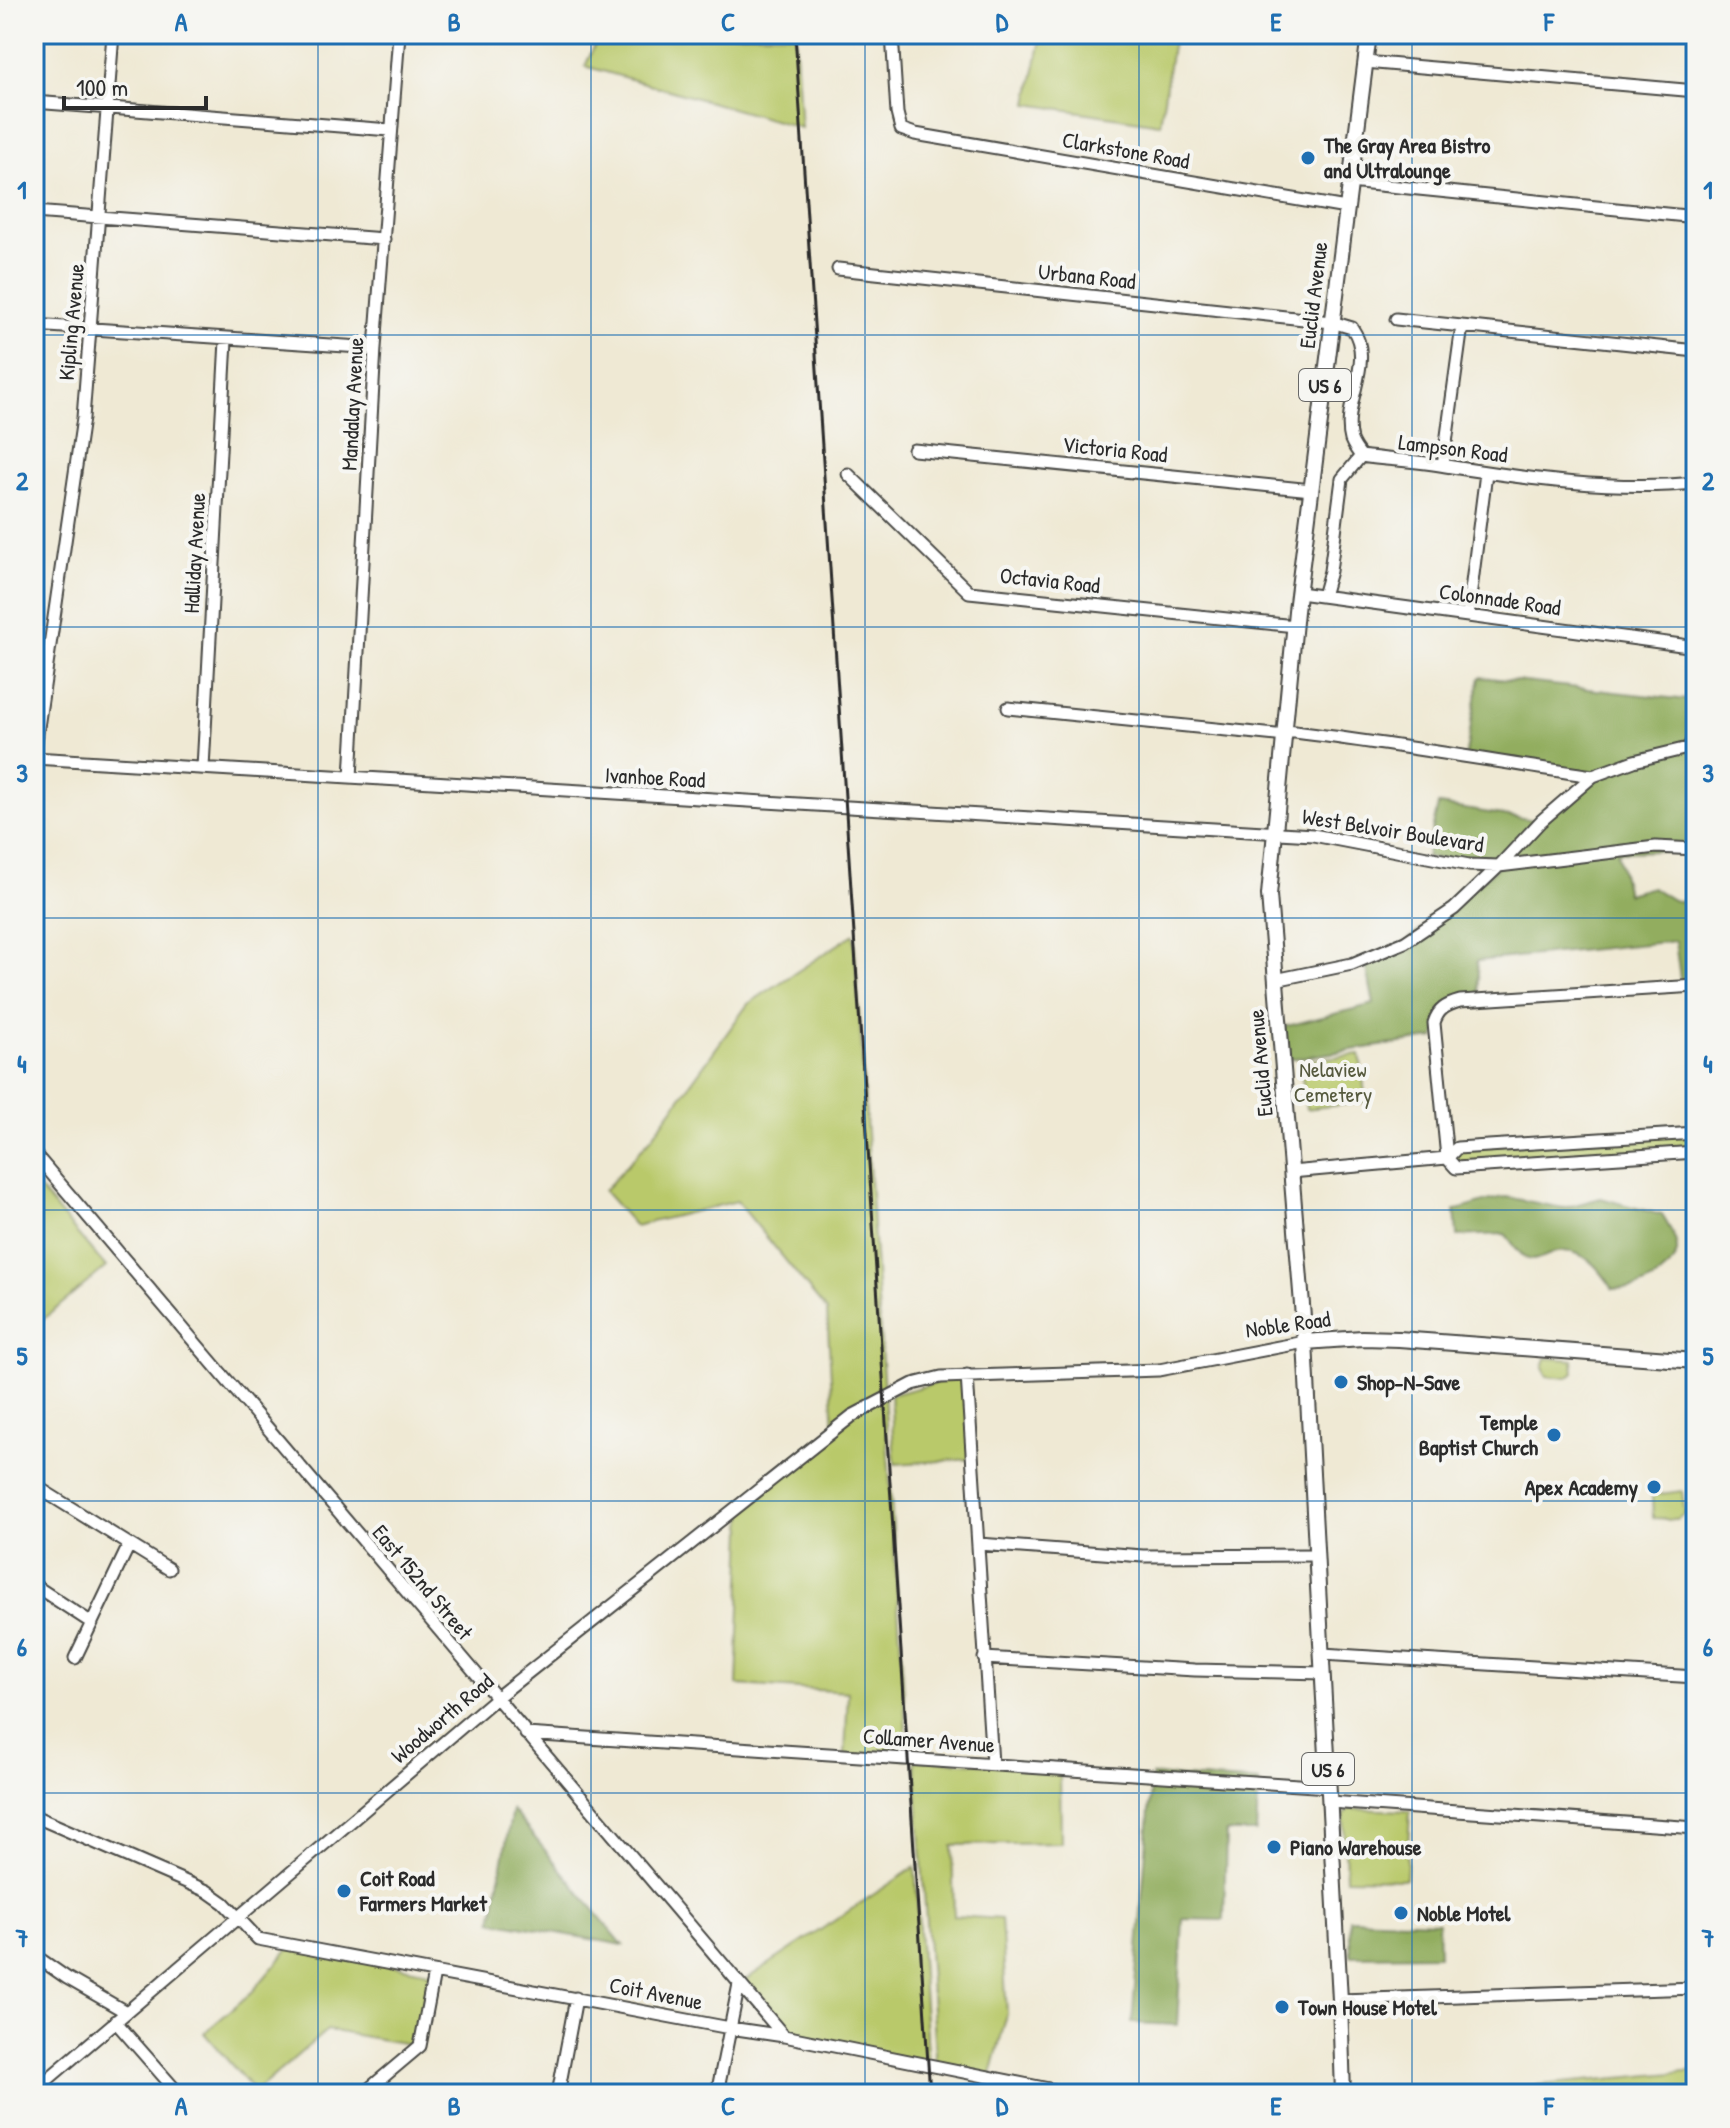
<svg xmlns="http://www.w3.org/2000/svg" width="1730" height="2128" font-family="'Patrick Hand',sans-serif">
  <rect width="100%" height="100%" fill="#f6f6f2"/>
  <filter id="ink" filterUnits="userSpaceOnUse"><feTurbulence type="fractalNoise" baseFrequency=".0125" numOctaves="2"/><feDisplacementMap in="SourceGraphic" scale="16" xChannelSelector="R" yChannelSelector="G"/><feConvolveMatrix kernelMatrix="1 2 1 2 8 2 1 2 1" color-interpolation-filters="sRGB"/></filter>
  <filter id="wash" filterUnits="userSpaceOnUse"><feTurbulence type="fractalNoise" baseFrequency=".006" numOctaves="4" result="noise"/><feDisplacementMap in="SourceGraphic" scale="32" xChannelSelector="R" yChannelSelector="G"/><feGaussianBlur stdDeviation="1.8" result="paint"/><feColorMatrix in="noise" values="0 0 0 0 0 0 0 0 0 0 0 0 0 0 0 0 0 1.4 0 .05"/><feComposite in="paint" operator="in"/></filter>
  <g filter="url(#wash)">
    <rect width="100%" height="100%" fill="#efe9d4"/>
    <path fill="#b9c96b" stroke="#727a4b" stroke-width="2" d="M 600,34 L 795,34 L 801,128 L 585,66 Z
      M 1042,34 L 1174,34 L 1160,124 L 1028,104 Z
      M 854,934 L 907,1744 L 907,1759 L 845,1755 L 848,1692 L 737,1685 L 744,1502 L 834,1429 L 827,1311 L 737,1201 L 635,1226 L 604,1191 L 652,1137 L 748,1004 Z
      M 1360,1054 L 1366,1102 L 1306,1109 L 1300,1061 Z
      M 1696,1133 L 1696,1152 L 1456,1168 L 1447,1158 L 1457,1148 Z
      M 34,1183 L 106,1267 L 34,1327 Z
      M 1546,1358 L 1573,1360 L 1574,1373 L 1568,1378 L 1547,1376 L 1543,1368 Z
      M 967,1375 L 973,1459 L 895,1464 L 890,1395 Z
      M 1682,1491 L 1685,1514 L 1676,1519 L 1653,1518 L 1652,1495 Z
      M 915,1759 L 1060,1769 L 1061,1843 L 952,1845 L 954,1916 L 1001,1919 L 1007,2014 L 990,2078 L 936,2068 Z
      M 1350,1809 L 1410,1811 L 1406,1879 L 1346,1878 L 1344,1815 Z
      M 915,1867 L 928,2066 L 784,2036 L 739,1984 Z
      M 292,1945 L 434,1973 L 420,2046 L 327,2030 L 255,2092 L 204,2033 L 253,1991 Z
      M 1696,2071 L 1696,2094 L 1495,2094 L 1495,2089 Z"/>
    <path fill="#92ad5f" stroke="#5e6c45" stroke-width="2" d="M 1480,677 L 1696,701 L 1696,850 L 1617,852 L 1627,894 L 1652,887 L 1673,900 L 1696,905 L 1696,986 L 1681,987 L 1675,941 L 1477,961 L 1480,1000 L 1442,1008 L 1435,1038 L 1282,1060 L 1279,1028 L 1374,1004 L 1365,959 L 1405,942 L 1498,867 L 1426,857 L 1438,805 L 1541,821 L 1592,777 L 1465,758 Z
      M 1506,1197 L 1563,1208 L 1601,1198 L 1662,1215 C 1668,1225 1678,1240 1677,1252 C 1674,1268 1648,1286 1633,1288 C 1627,1289 1619,1288 1613,1289 C 1600,1269 1583,1247 1557,1252 C 1546,1254 1536,1264 1526,1258 C 1519,1254 1511,1240 1505,1234 L 1457,1236 L 1455,1210 C 1474,1207 1487,1199 1506,1197 Z
      M 1152,1775 L 1259,1782 L 1256,1832 L 1226,1832 L 1224,1920 L 1183,1919 L 1177,2025 L 1132,2023 Z
      M 512,1810 L 623,1945 L 492,1921 Z
      M 1349,1919 L 1438,1922 L 1439,1955 L 1351,1956 Z"/>
  </g>
  <g filter="url(#ink)">
    <g fill="none" stroke-linecap="round" stroke-linejoin="round">
      <g stroke="#484844" stroke-width="15">
        <path id="minor" d="M 892,34 L 897,113 L 901,129 L 915,134 L 1346,208
          M 1365,62 L 1696,91
          M 34,102 L 390,130
          M 1349,182 L 1696,217
          M 34,212 L 384,239
          M 838,269 L 1332,322 L 1352,328 C 1376,362 1341,403 1351,440 C 1353,445 1357,451 1361,456 C 1389,460 1418,461 1446,466 C 1528,479 1613,491 1696,483
          M 1396,319 L 1696,351
          M 34,325 L 375,348
          M 914,450 L 1312,490
          M 1443,465 L 1462,326
          M 848,474 L 969,592 L 1295,626
          M 1299,593 L 1696,647
          M 1323,596 L 1330,571 L 1342,479 L 1361,456
          M 1468,614 L 1486,473
          M 1008,708 L 1286,736
          M 1286,731 C 1389,743 1491,761 1593,776
          M 1690,746 L 1696,726
          M 34,755 L 83,418 L 113,34
          M 34,758 L 1313,835 L 1469,865 L 1499,866 L 1656,847 L 1696,849
          M 203,768 L 226,340
          M 351,777 L 375,348 L 399,34
          M 1275,980 L 1352,964 L 1405,942 L 1454,909 L 1499,866 L 1541,821 L 1593,776 L 1634,761 L 1696,746
          M 1696,1133 L 1457,1148 L 1447,1158 L 1456,1168 L 1696,1152
          M 34,1153 L 784,2036
          M 1291,1172 L 1447,1158 L 1434,1023 C 1438,1009 1446,1005 1460,1001 L 1696,986
          M 967,1375 L 992,1764
          M 34,1485 L 169,1569
          M 979,1544 L 1143,1556 L 1316,1555
          M 34,1585 L 92,1623
          M 1322,1654 L 1696,1677
          M 75,1658 L 129,1545
          M 984,1658 L 1195,1670 L 1323,1673
          M 526,1734 L 1329,1787
          M 1330,1802 L 1696,1828
          M 34,1816 L 207,1891 L 224,1903 L 258,1939 L 730,2028 L 784,2036 L 1074,2094
          M 34,1955 L 67,1978 L 126,2012
          M 1340,2000 L 1696,1988
          M 115,2021 L 179,2094
          M 34,2091 L 496,1698 L 852,1416 L 913,1384 L 941,1377 L 1159,1370 L 1305,1342
          M 363,2094 L 420,2046 L 434,1973
          M 558,2094 L 576,1998
          M 717,2094 L 739,1984"/>
      </g>
      <g stroke="#484844" stroke-width="18">
        <path id="major" d="M 1305,1342 L 1362,1338 L 1399,1339 L 1696,1361
          M 1343,2094 L 1340,2000 L 1305,1342 L 1269,895 L 1296,611 L 1369,34"/>
      </g>
      <use href="#minor" stroke="#fff" stroke-width="11"/>
      <use href="#major" stroke="#fff" stroke-width="14"/>
      <path stroke="#2b2b2b" stroke-width="3" d="M 795,34 L 930,2094"/>
    </g>
  </g>
  <path fill="none" stroke="#1f6fb2" stroke-width="2" stroke-opacity="0.55" d="M 318,34 L 318,2094M 591,34 L 591,2094M 865,34 L 865,2094M 1139,34 L 1139,2094M 1412,34 L 1412,2094M 34,335 L 1696,335M 34,627 L 1696,627M 34,918 L 1696,918M 34,1210 L 1696,1210M 34,1501 L 1696,1501M 34,1793 L 1696,1793"/>
  <g fill="#1f6fb2" stroke="#f6f6f2" stroke-width="3">
    <circle cx="1308" cy="158" r="8"/>
    <circle cx="1341" cy="1382" r="8"/>
    <circle cx="1554" cy="1435" r="8"/>
    <circle cx="1654" cy="1487" r="8"/>
    <circle cx="1274" cy="1847" r="8"/>
    <circle cx="344" cy="1891" r="8"/>
    <circle cx="1401" cy="1913" r="8"/>
    <circle cx="1282" cy="2007" r="8"/>
  </g>
  <g text-anchor="middle" dominant-baseline="central" stroke-width="8" stroke-linejoin="round" paint-order="stroke">
    <g fill="#f6f6f2" stroke="#686867" stroke-width="2">
      <rect x="1299" y="369" width="52" height="32" rx="6"/>
      <rect x="1302" y="1753" width="52" height="32" rx="6"/>
    </g>
    <g font-size="20" font-weight="bold" fill="#2b2b2b">
      <text x="1325" y="385">US 6</text>
      <text x="1328" y="1769">US 6</text>
    </g>
    <g font-size="22" font-weight="bold" fill="#2b2b2b" stroke="#f6f6f2" text-anchor="start">
      <text x="1324" y="145">The Gray Area Bistro<tspan x="1324" dy="25">and Ultralounge</tspan></text>
      <text x="1357" y="1382">Shop-N-Save</text>
      <text x="1538" y="1422" text-anchor="end">Temple<tspan x="1538" dy="25">Baptist Church</tspan></text>
      <text x="1638" y="1487" text-anchor="end">Apex Academy</text>
      <text x="1290" y="1847">Piano Warehouse</text>
      <text x="360" y="1878">Coit Road<tspan x="360" dy="25">Farmers Market</tspan></text>
      <text x="1417" y="1913">Noble Motel</text>
      <text x="1298" y="2007">Town House Motel</text>
    </g>
    <g font-size="22" fill="#2b2b2b" stroke="#f6f6f2">
      <text transform="translate(1126 150) rotate(10)">Clarkstone Road</text>
      <text transform="translate(1087 276) rotate(6)">Urbana Road</text>
      <text transform="translate(1313 295) rotate(-83)">Euclid Avenue</text>
      <text transform="translate(71 322) rotate(-85)">Kipling Avenue</text>
      <text transform="translate(352 404) rotate(-87)">Mandalay Avenue</text>
      <text transform="translate(1453 448) rotate(7)">Lampson Road</text>
      <text transform="translate(1115 449) rotate(6)">Victoria Road</text>
      <text transform="translate(194 553) rotate(-87)">Halliday Avenue</text>
      <text transform="translate(1050 580) rotate(6)">Octavia Road</text>
      <text transform="translate(1500 599) rotate(8)">Colonnade Road</text>
      <text transform="translate(655 777) rotate(3)">Ivanhoe Road</text>
      <text transform="translate(1393 830) rotate(9)">West Belvoir Boulevard</text>
      <text transform="translate(1260 1063) rotate(-95)">Euclid Avenue</text>
      <text transform="translate(1288 1324) rotate(-8)">Noble Road</text>
      <text transform="translate(423 1582) rotate(50)">East 152nd Street</text>
      <text transform="translate(442 1718) rotate(-40)">Woodworth Road</text>
      <text transform="translate(929 1740) rotate(4)">Collamer Avenue</text>
      <text transform="translate(656 1993) rotate(11)">Coit Avenue</text>
    </g>
    <g font-size="22" fill="#565a3e" stroke="#f6f6f2">
      <text x="1333" y="1069">Nelaview<tspan x="1333" dy="25">Cemetery</tspan></text>
    </g>
  </g>
  <rect width="1730" height="2128" fill="none" stroke="#f6f6f2" stroke-width="88"/>
  <path d="M64 96v12h142v-12" fill="none" stroke="#2b2b2b" stroke-width="4"/>
  <text x="76" y="96" font-size="24" fill="#2b2b2b" stroke="#f6f6f2" stroke-width="6" paint-order="stroke">100 m</text>
  <rect x="44" y="44" width="1642" height="2040" fill="none" stroke="#1f6fb2" stroke-width="3"/>
  <g font-size="26" text-anchor="middle" font-weight="bold" fill="#1f6fb2">
    <text x="181" y="31">A</text>
    <text x="454" y="31">B</text>
    <text x="728" y="31">C</text>
    <text x="1002" y="31">D</text>
    <text x="1276" y="31">E</text>
    <text x="1549" y="31">F</text>
    <text x="22" y="199">1</text>
    <text x="1708" y="199">1</text>
    <text x="22" y="490">2</text>
    <text x="1708" y="490">2</text>
    <text x="22" y="782">3</text>
    <text x="1708" y="782">3</text>
    <text x="22" y="1073">4</text>
    <text x="1708" y="1073">4</text>
    <text x="22" y="1365">5</text>
    <text x="1708" y="1365">5</text>
    <text x="22" y="1656">6</text>
    <text x="1708" y="1656">6</text>
    <text x="22" y="1947">7</text>
    <text x="1708" y="1947">7</text>
    <text x="181" y="2115">A</text>
    <text x="454" y="2115">B</text>
    <text x="728" y="2115">C</text>
    <text x="1002" y="2115">D</text>
    <text x="1276" y="2115">E</text>
    <text x="1549" y="2115">F</text>
  </g>
</svg>
